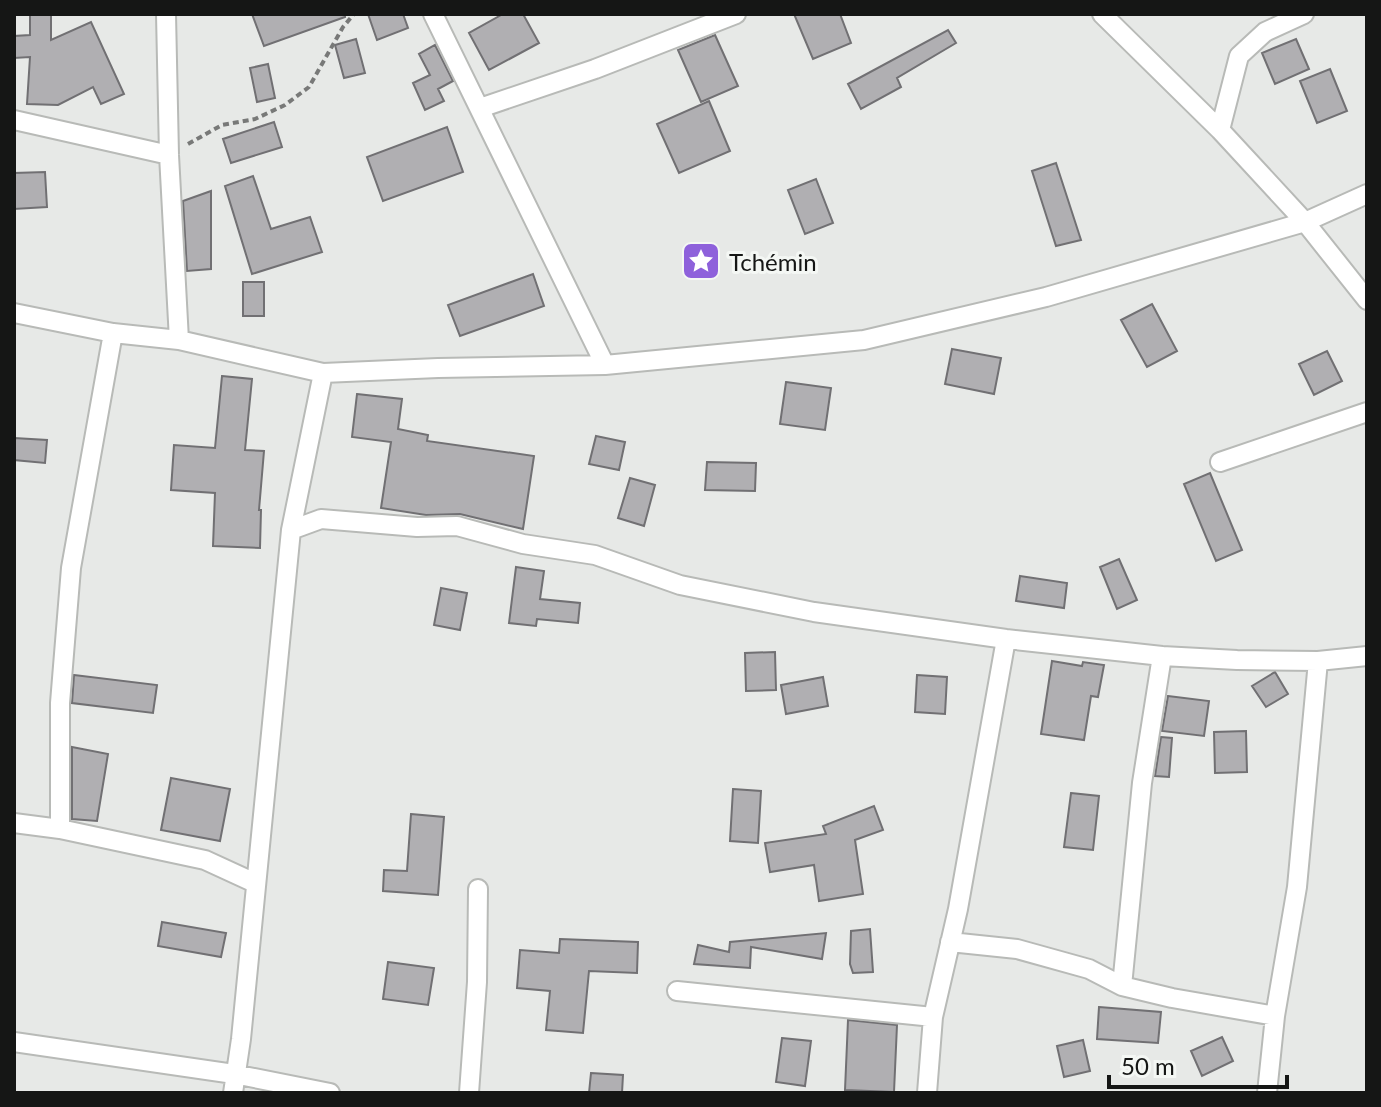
<svg xmlns="http://www.w3.org/2000/svg" width="1381" height="1107" font-family="Lato,sans-serif">
  <rect width="100%" height="100%" fill="#e7e9e7"/>
  <path fill="#b0afb2" stroke="#717073" stroke-width="2" d="M 30,14 L 51,14 L 51,40 L 91,22 L 124,94 L 101,104 L 93,87 L 58,105 L 27,104 L 30,57 L 14,58 L 14,36 L 30,35 Z
    M 252,14 L 345,14 L 345,17 L 264,46 Z
    M 368,14 L 403,14 L 408,28 L 377,40 Z
    M 503,14 L 523,14 L 539,43 L 489,70 L 469,33 Z
    M 794,14 L 840,14 L 851,43 L 813,59 Z
    M 948,30 L 956,43 L 897,78 L 901,87 L 861,109 L 848,84 Z
    M 715,35 L 738,86 L 701,102 L 678,50 Z
    M 356,39 L 365,73 L 344,78 L 335,45 Z
    M 1296,39 L 1309,69 L 1275,84 L 1262,53 Z
    M 435,45 L 453,81 L 438,89 L 444,101 L 425,110 L 413,83 L 430,75 L 419,54 Z
    M 268,64 L 275,98 L 257,102 L 250,68 Z
    M 1330,69 L 1347,111 L 1317,123 L 1300,81 Z
    M 709,101 L 730,151 L 679,173 L 657,124 Z
    M 274,122 L 282,147 L 231,163 L 223,139 Z
    M 447,127 L 463,172 L 383,201 L 367,157 Z
    M 1056,163 L 1081,240 L 1056,246 L 1032,171 Z
    M 45,172 L 47,207 L 14,209 L 14,173 Z
    M 253,176 L 271,229 L 310,217 L 322,252 L 252,274 L 225,186 Z
    M 816,179 L 833,223 L 805,234 L 788,190 Z
    M 211,191 L 211,269 L 187,271 L 183,201 Z
    M 533,274 L 544,306 L 460,336 L 448,305 Z
    M 243,282 L 264,282 L 264,316 L 243,316 Z
    M 1152,304 L 1177,351 L 1147,367 L 1121,320 Z
    M 952,349 L 1001,358 L 994,394 L 945,384 Z
    M 1327,351 L 1342,381 L 1314,395 L 1299,364 Z
    M 222,376 L 252,379 L 245,450 L 264,451 L 259,510 L 261,510 L 260,548 L 213,546 L 215,493 L 171,490 L 174,445 L 215,448 Z
    M 786,382 L 831,388 L 825,430 L 780,424 Z
    M 357,394 L 402,399 L 398,429 L 428,435 L 427,441 L 534,456 L 523,529 L 460,514 L 426,515 L 381,508 L 391,442 L 352,437 Z
    M 596,436 L 625,442 L 619,470 L 589,464 Z
    M 14,438 L 47,440 L 45,463 L 14,460 Z
    M 707,462 L 756,463 L 755,491 L 705,490 Z
    M 1210,473 L 1242,550 L 1216,561 L 1184,484 Z
    M 630,478 L 655,485 L 644,526 L 618,518 Z
    M 1119,559 L 1137,600 L 1117,609 L 1100,567 Z
    M 516,567 L 544,571 L 540,599 L 580,603 L 578,623 L 537,619 L 536,626 L 509,623 Z
    M 1020,576 L 1067,583 L 1064,608 L 1016,601 Z
    M 441,588 L 467,593 L 460,630 L 434,625 Z
    M 775,652 L 776,690 L 746,691 L 745,653 Z
    M 1052,661 L 1082,666 L 1083,662 L 1104,665 L 1098,697 L 1091,696 L 1084,740 L 1041,734 Z
    M 1275,672 L 1288,694 L 1266,707 L 1252,686 Z
    M 74,675 L 157,685 L 153,713 L 72,703 Z
    M 917,675 L 947,677 L 945,714 L 915,712 Z
    M 823,677 L 828,706 L 786,714 L 781,685 Z
    M 1168,696 L 1209,701 L 1204,736 L 1162,731 Z
    M 1246,731 L 1247,772 L 1215,773 L 1214,732 Z
    M 1161,737 L 1172,738 L 1169,777 L 1155,776 Z
    M 72,747 L 108,754 L 97,821 L 72,819 Z
    M 171,778 L 230,789 L 220,841 L 161,830 Z
    M 733,789 L 761,791 L 758,843 L 730,841 Z
    M 1071,793 L 1099,796 L 1093,850 L 1064,847 Z
    M 874,806 L 883,830 L 855,840 L 863,894 L 819,901 L 814,865 L 770,872 L 765,843 L 826,834 L 823,826 Z
    M 411,814 L 444,817 L 438,895 L 383,891 L 384,870 L 407,871 Z
    M 162,922 L 226,933 L 221,957 L 158,946 Z
    M 870,929 L 873,972 L 853,973 L 850,964 L 851,931 Z
    M 826,933 L 822,959 L 751,947 L 750,968 L 694,964 L 698,945 L 729,952 L 730,942 Z
    M 560,939 L 638,942 L 637,973 L 589,971 L 583,1033 L 546,1030 L 550,991 L 517,988 L 520,950 L 559,953 Z
    M 388,962 L 434,968 L 428,1005 L 383,999 Z
    M 1099,1007 L 1161,1012 L 1158,1043 L 1097,1039 Z
    M 848,1020 L 897,1025 L 894,1092 L 845,1090 Z
    M 1222,1037 L 1233,1061 L 1202,1076 L 1191,1051 Z
    M 782,1038 L 811,1041 L 805,1086 L 776,1082 Z
    M 1083,1040 L 1090,1071 L 1064,1077 L 1057,1046 Z
    M 591,1073 L 623,1075 L 622,1093 L 589,1093 Z"/>
  <g fill="none" stroke-linecap="round" stroke-linejoin="round">
    <g stroke="#b8bab7" stroke-width="22">
      <path id="minor" d="M 166,14 L 169,155 L 179,340
        M 433,14 L 605,365
        M 1102,14 L 1220,130 L 1305,222 L 1367,300
        M 480,108 L 595,69 L 736,14
        M 14,120 L 169,155
        M 1220,130 L 1239,56 L 1265,32 L 1304,14
        M 14,313 L 113,333 L 179,340 L 323,373 L 438,368 L 605,365 L 864,340 L 1046,297 L 1305,222 L 1367,194
        M 1220,462 L 1367,412
        M 291,530 L 321,519 L 417,527 L 457,526 L 523,544 L 595,555 L 680,585 L 814,612 L 1006,639 L 1162,656 L 1237,660 L 1318,661 L 1367,656
        M 14,823 L 60,829 L 205,860 L 255,883
        M 60,829 L 60,703 L 71,568 L 113,333
        M 950,942 L 1017,949 L 1089,969 L 1122,986 L 1172,998 L 1275,1016
        M 1122,986 L 1142,783 L 1162,656
        M 677,991 L 933,1017
        M 14,1042 L 234,1074 L 330,1093
        M 233,1093 L 241,1039 L 291,530 L 323,373
        M 469,1093 L 477,982 L 478,889
        M 927,1093 L 933,1017 L 958,909 L 1006,639
        M 1267,1093 L 1275,1016 L 1297,887 L 1318,661"/>
    </g>
    <path stroke="#787978" stroke-width="4" stroke-dasharray="6 4" stroke-linecap="butt" d="M 188,144 L 222,125 L 255,119 L 285,105 L 309,87 L 343,27 L 354,14"/>
    <use href="#minor" stroke="#fff" stroke-width="18"/>
  </g>
  <defs>
    <g id="sight-square" transform="scale(2)"><rect x="-9" y="-9" width="18" height="18" rx="4" fill="#8e61db" stroke="#f4f7f4"/><path d="M0-6L1.8-2.2L6-1.7L2.9 1.2L3.7 5.4L0 3.3L-3.7 5.4L-2.9 1.2L-6-1.7L-1.8-2.2Z" fill="#fff"/></g>
  </defs>
  <g fill-rule="evenodd">
    <use href="#sight-square" x="701" y="261"/>
  </g>
  <g text-anchor="middle" dominant-baseline="central" stroke-width="6" stroke-linejoin="round" paint-order="stroke">
    <g font-size="24" fill="#151615" stroke="#f4f7f4" text-anchor="start">
      <text x="729" y="261">Tchémin</text>
    </g>
  </g>
  <rect width="1381" height="1107" fill="none" stroke="#151615" stroke-width="32"/>
  <path d="M1109 1075v12h178v-12" fill="none" stroke="#151615" stroke-width="4"/>
  <text x="1121" y="1075" font-size="24" fill="#151615" stroke="#f4f7f4" stroke-width="6" paint-order="stroke">50 m</text>
</svg>
